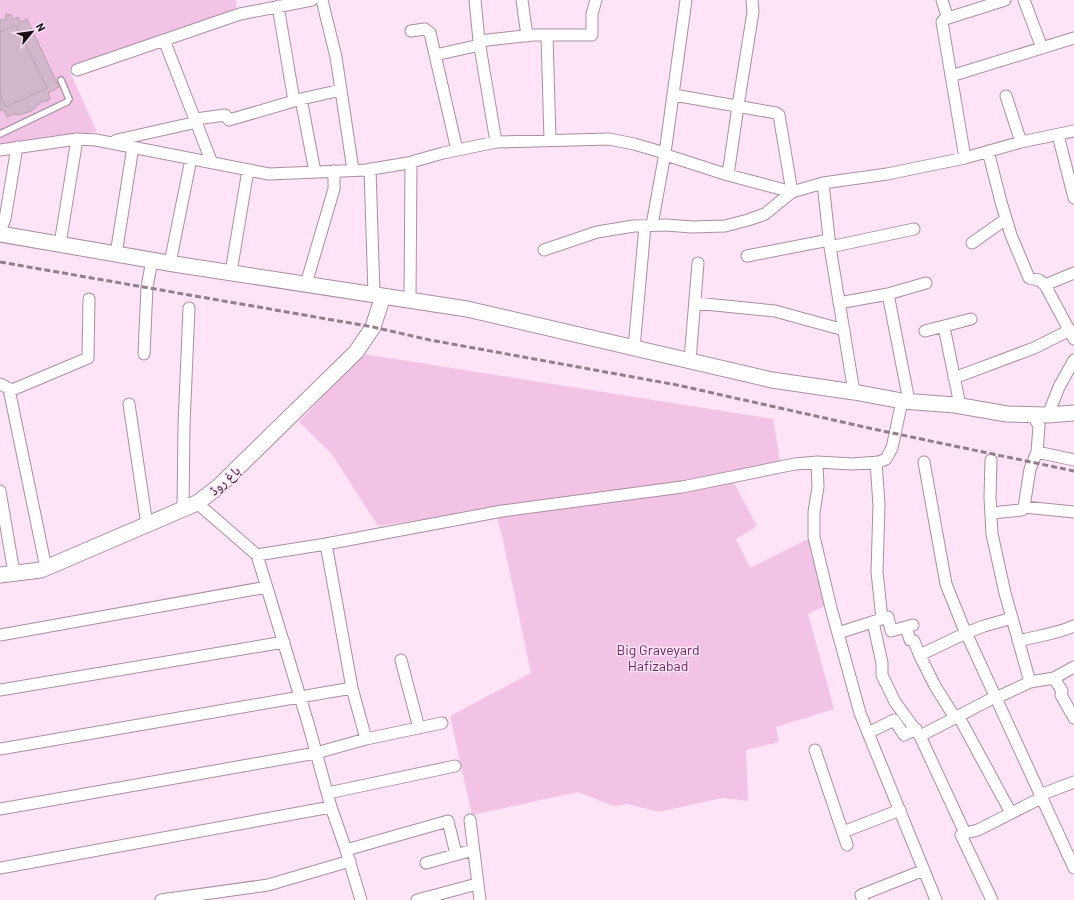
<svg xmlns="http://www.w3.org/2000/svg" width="1074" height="900" font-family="Barlow,'Noto Naskh Arabic',sans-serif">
  <rect width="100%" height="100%" fill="#ffe3f7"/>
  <path fill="#f3c3e6" d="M 0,0 L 236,0 L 237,11 L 69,70 L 97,132 L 0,145 Z
    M 363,354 L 773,419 L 780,461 L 728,472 L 757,526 L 736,539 L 750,568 L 808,539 L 825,606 L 808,614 L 834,709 L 776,727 L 779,742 L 746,750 L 748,801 L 722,798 L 659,812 L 627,804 L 613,806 L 578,792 L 472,815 L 450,716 L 531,673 L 502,535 L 494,509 L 378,526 L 332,454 L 299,422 Z"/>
  <path fill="#d2b7ca" stroke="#b99fb2" d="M 6,14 L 11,15 L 13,19 L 18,17 L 21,22 L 27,19 L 59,87 L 48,93 L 50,99 L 45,102 L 43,101 L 31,111 L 19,115 L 13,114 L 7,117 L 3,109 L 0,111 L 0,20 L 5,20 Z
    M 16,25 L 47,88 L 6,107 L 0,95 L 0,32 Z"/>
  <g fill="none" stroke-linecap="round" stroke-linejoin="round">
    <g stroke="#a98fa2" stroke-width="8">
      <path id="lane" d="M 0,134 L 67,102 L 69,99 L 61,80"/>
    </g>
    <g stroke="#a98fa2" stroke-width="13">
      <path id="street" d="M 322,0 L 336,57 L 353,170
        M 475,0 L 479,41 L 496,142
        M 522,0 L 527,36
        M 942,0 L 947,16 L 942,22 L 965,158
        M 1024,0 L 1042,48
        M 278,6 L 294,101
        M 945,19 L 1005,0
        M 411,31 L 425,29 L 430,33 L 457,150
        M 547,35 L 550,140
        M 164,40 L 212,163
        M 479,41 L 533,35 L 592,35 L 592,14 L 596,0
        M 435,55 L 480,45
        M 77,70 L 240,14 L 312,0
        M 951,76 L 1074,38
        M 674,95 L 776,113 L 779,115 L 792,192
        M 1006,96 L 1021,142
        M 301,99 L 315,172
        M 196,119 L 225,115 L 229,120 L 301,99 L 341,90
        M 1058,135 L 1074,198
        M 112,143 L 117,140 L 197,122
        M 0,150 L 77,139 L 96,140 L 269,174 L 366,170 L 408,163 L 443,153 L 496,142 L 609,139 L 634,144 L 665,153 L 669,156 L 728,175 L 792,192
        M 988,151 L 1001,202 L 1011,235 L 1029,278 L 1039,280 L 1045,285 L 1074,273
        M 370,169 L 374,294
        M 728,175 L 738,106 L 753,12 L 752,0
        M 823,183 L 830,247 L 854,392
        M 652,225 L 665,153 L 686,0
        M 0,231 L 5,219 L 17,147
        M 972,243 L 1006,219
        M 60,244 L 77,139
        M 830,247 L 914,229
        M 544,250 L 597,232 L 634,226 L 666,225 L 692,227 L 725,226 L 748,220 L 765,214 L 792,192 L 823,183 L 887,174 L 965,158 L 1021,142 L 1074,131
        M 116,254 L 133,147
        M 747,256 L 829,240
        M 170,263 L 191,159
        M 231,272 L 248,170
        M 306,284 L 334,189 L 334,171
        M 1045,285 L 1074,339
        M 888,294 L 909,401
        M 410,300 L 411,162
        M 695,303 L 775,311 L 844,330
        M 839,303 L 888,294 L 926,283
        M 944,327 L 960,405
        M 925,331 L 971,319
        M 634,348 L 645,226
        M 144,354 L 147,287 L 152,260
        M 690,360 L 698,263
        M 954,378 L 1034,348 L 1070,330
        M 0,384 L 12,390 L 88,358 L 89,299
        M 9,389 L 46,568
        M 129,404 L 147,525
        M 1048,415 L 1059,387 L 1074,360
        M 1037,452 L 1074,460
        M 991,460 L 990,497 L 992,534 L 1005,593 L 1030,682
        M 817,462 L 818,487 L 814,512 L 814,537 L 831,608 L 860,713 L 936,900
        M 876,462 L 879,505 L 877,572 L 882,619
        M 924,462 L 946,584 L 962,624 L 1074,868
        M 0,491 L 14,573
        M 197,503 L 257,555 L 308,723 L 331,807 L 346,850 L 361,900
        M 1024,507 L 1030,469 L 1037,452 L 1039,426 L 1032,414
        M 183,509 L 184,425 L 189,308
        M 991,513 L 1022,510 L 1024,507 L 1074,512
        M 326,544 L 352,688 L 366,739
        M 257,555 L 326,544 L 502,511 L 682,487 L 795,464 L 817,462 L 852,464 L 879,462 L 886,459 L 892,448 L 902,401
        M 873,622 L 882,663 L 882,675 L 895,702 L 920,736 L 965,833 L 961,835 L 992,900
        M 906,627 L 910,640 L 914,641 L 919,654 L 935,686 L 952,713 L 960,719 L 1011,813
        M 838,633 L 888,617 L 891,631 L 913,625
        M 0,635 L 267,587
        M 1018,641 C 1037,636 1057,634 1074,626
        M 920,655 L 966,633 L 984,626 L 1012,618
        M 401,660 L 419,728
        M 1054,678 L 1062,691 L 1061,695 L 1074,718
        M 0,690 L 284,642
        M 996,698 L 1030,682 L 1054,678 L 1074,667
        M 868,733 L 894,720 L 904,735 L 916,729
        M 920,736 L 995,697
        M 0,749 L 352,688
        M 815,750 L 847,845
        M 328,793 L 455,766
        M 1040,795 L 1074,782
        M 0,809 L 316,753 L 366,739 L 442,723
        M 470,820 L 480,900
        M 843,832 L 900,810
        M 965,833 L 978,830 L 1041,798
        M 346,850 L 448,821 L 456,854
        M 426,863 L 473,850
        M 0,868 L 331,807
        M 161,900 L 268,885 L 350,861
        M 417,900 L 477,884
        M 863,900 L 861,895 L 924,870"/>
    </g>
    <g stroke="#a98fa2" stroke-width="17">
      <path id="secondary" d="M 0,234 L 174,264 L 467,309 L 772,380 L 854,392 L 902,401 L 955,405 L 1007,414 L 1048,415 L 1074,413
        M 0,575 L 41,570 L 197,503 L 218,487 L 356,352 L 373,327 L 383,296"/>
    </g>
    <use href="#lane" stroke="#fff" stroke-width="5.5"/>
    <use href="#street" stroke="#fff" stroke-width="11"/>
    <use href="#secondary" stroke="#fff" stroke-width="15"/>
    <path stroke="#907e8b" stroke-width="3" stroke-dasharray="6 3" stroke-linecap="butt" d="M 0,262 L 373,327 L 430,340 L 677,385 L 878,430 L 1074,471"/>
  </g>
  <g text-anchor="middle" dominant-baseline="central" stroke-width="3" stroke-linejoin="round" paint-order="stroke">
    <g font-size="14" fill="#1a1118" stroke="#ffe3f7">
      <text transform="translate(224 480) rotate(-42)">باغ روڈ</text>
    </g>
    <g font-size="14" fill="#692a5c" stroke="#ffe3f7">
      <text x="658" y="649">Big Graveyard<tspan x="658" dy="16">Hafizabad</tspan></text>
    </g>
  </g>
  <g transform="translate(32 32) rotate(61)" stroke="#ffe3f7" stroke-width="3" paint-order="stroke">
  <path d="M0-3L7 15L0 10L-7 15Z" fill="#1a1118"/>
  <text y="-6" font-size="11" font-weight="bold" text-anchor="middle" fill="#1a1118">N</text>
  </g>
</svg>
